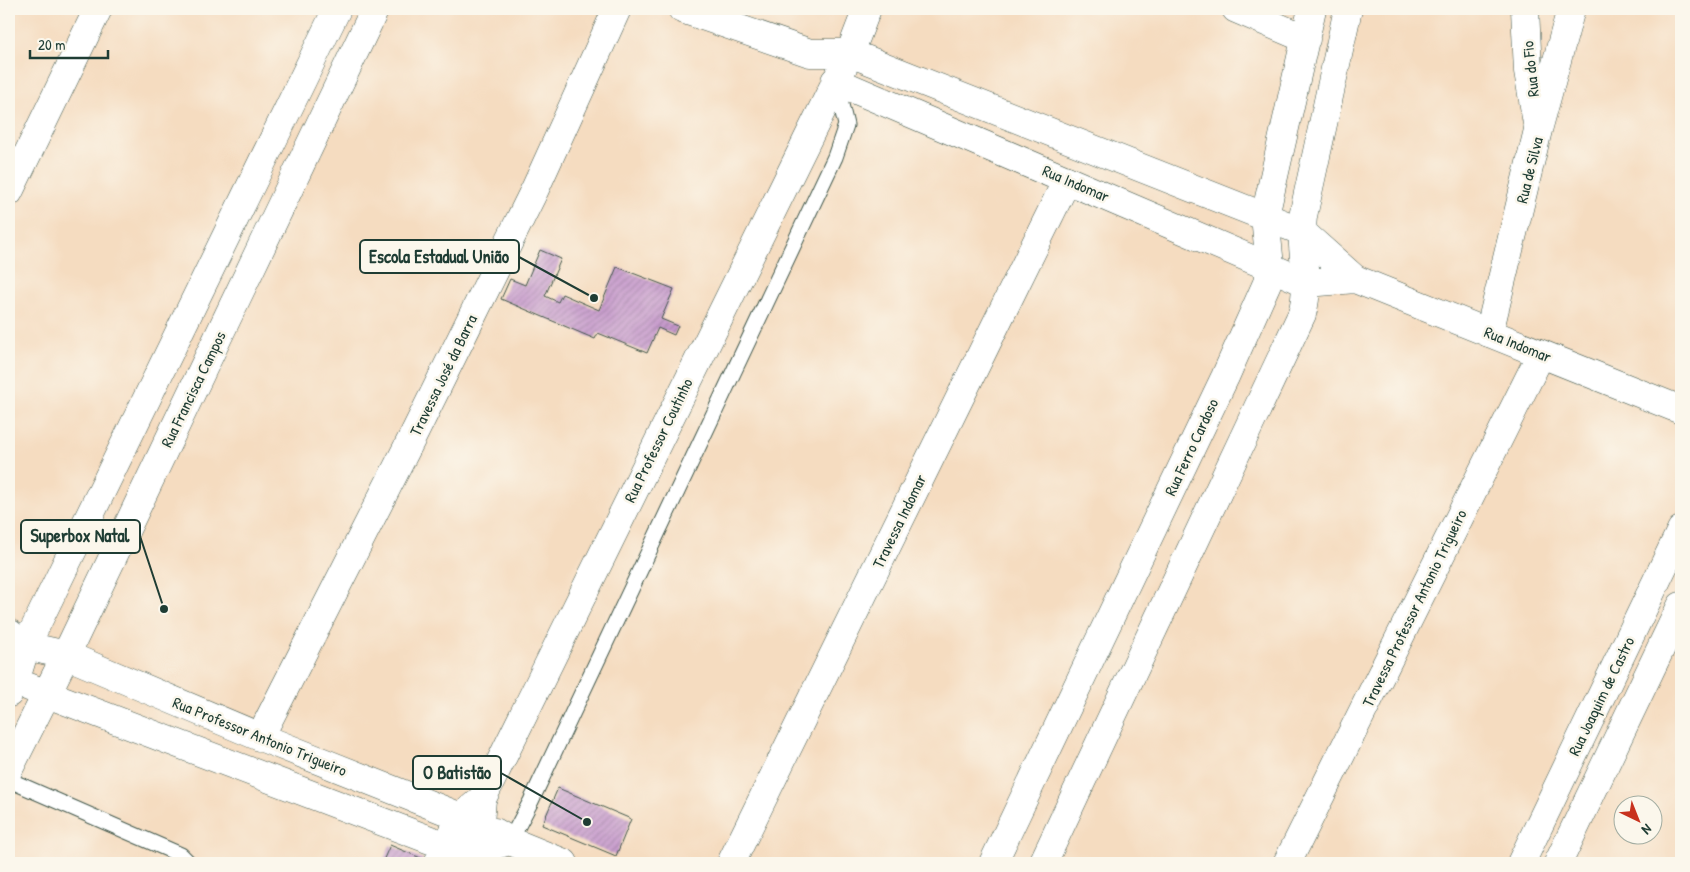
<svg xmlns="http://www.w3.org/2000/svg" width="1690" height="872" font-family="'Patrick Hand',sans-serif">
  <defs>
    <pattern id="building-hatch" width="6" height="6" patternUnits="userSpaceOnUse" patternTransform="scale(1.25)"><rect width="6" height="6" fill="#c597cb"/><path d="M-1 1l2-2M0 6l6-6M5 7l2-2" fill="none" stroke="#9f7ca6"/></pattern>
  </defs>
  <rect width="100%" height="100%" fill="#fbf7ec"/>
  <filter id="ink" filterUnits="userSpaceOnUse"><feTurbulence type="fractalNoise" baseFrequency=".02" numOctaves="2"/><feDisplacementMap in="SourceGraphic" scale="10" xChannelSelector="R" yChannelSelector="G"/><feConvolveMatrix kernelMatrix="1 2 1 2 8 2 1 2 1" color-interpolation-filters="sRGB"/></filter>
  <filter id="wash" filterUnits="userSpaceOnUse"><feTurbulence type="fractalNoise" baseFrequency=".0096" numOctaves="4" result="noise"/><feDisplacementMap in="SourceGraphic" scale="20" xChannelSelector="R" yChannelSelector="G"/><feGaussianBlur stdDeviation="1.12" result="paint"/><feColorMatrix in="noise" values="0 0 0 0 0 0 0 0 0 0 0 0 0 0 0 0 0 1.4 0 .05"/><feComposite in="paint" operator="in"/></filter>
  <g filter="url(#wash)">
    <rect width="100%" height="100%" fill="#f5dcc0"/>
    <g id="blocks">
      <path fill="url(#building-hatch)" d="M 540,250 L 561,259 L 545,296 L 558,302 L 562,294 L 599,310 L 617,267 L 674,289 L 661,319 L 678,326 L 674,335 L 658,328 L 647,353 L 598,333 L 595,339 L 501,299 L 510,279 L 525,285 Z
        M 558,788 L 631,819 L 616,856 L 542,825 Z
        M 390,845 L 423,859 L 421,863 L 382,863 Z"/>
    </g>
  </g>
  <g filter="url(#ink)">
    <use href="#blocks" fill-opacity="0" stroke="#3f5549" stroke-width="1"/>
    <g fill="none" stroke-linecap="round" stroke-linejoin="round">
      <g stroke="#3f5549" stroke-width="17">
        <path id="service" d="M 9,780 L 181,855 L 189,863
          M 510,841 L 531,801 L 835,157 L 846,125 L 836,84"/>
      </g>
      <g stroke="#3f5549" stroke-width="29">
        <path id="minor" d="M 682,9 L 810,53 L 850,53 L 867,9
          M 1236,9 L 1306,39
          M 1525,9 L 1528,71 L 1537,123
          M 9,192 L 98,9
          M 1489,333 L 1538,130 L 1571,9
          M 9,633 L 26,646 L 66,655 L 260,737 L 461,817
          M 29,687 L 446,846 L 438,863
          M 9,693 L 15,682 L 26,646 L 337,9
          M 260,737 L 414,434 L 535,189 L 617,9
          M 9,769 L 66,655 L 375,9
          M 731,863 L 1067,180
          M 993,863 L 1225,377 L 1267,283 L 1270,266 L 1265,216 L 1312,9
          M 1043,863 L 1302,314 C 1312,278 1299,251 1303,216 L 1348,9
          M 1287,863 L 1541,354
          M 1521,863 L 1681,530
          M 1558,863 L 1681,606"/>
      </g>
      <g stroke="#3f5549" stroke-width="29">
        <path id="tertiary" d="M 835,81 L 1307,283 L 1355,279
          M 482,799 L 461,817 L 446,846 L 466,853 L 510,841
          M 495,832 L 510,841 L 564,863
          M 466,853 L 480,823 L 482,799 L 850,53 L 1301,231 L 1355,279 L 1681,410"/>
      </g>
      <use href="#service" stroke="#fff" stroke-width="15"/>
      <use href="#minor" stroke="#fff" stroke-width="28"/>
      <use href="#tertiary" stroke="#fff" stroke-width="28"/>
    </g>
  </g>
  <g text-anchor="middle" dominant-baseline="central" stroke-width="5" stroke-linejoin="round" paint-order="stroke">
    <g font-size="16" fill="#1f3d34" stroke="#fbf7ec">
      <text transform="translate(1530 69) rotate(-96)">Rua do Fio</text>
      <text transform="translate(1529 170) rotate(-76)">Rua de Silva</text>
      <text transform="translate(1076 183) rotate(23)">Rua Indomar</text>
      <text transform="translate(1518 344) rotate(22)">Rua Indomar</text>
      <text transform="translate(443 375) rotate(-64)">Travessa José da Barra</text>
      <text transform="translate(193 389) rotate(-64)">Rua Francisca Campos</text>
      <text transform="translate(658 440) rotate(-64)">Rua Professor Coutinho</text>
      <text transform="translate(1191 447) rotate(-65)">Rua Ferro Cardoso</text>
      <text transform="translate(899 521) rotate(-64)">Travessa Indomar</text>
      <text transform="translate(1414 608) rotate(-64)">Travessa Professor Antonio Trigueiro</text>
      <text transform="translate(1601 696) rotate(-64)">Rua Joaquim de Castro</text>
      <text transform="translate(260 736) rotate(22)">Rua Professor Antonio Trigueiro</text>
    </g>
  </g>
  <path fill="none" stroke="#1f3d34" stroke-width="2" d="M594 298L519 257M164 609L140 536M587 822L501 773"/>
  <g fill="#1f3d34" stroke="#fbf7ec" stroke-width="2">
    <circle cx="594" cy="298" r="5"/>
    <circle cx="164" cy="609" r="5"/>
    <circle cx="587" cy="822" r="5"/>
  </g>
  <g fill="#fbf7ec" stroke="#1f3d34" stroke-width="2">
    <rect x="360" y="240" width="159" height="33" rx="5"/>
    <rect x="21" y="520" width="119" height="33" rx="5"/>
    <rect x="413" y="756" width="88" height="33" rx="5"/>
  </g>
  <g font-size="18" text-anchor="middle" font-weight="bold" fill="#1f3d34">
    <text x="439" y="263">Escola Estadual União</text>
    <text x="80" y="542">Superbox Natal</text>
    <text x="457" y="779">O Batistão</text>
  </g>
  <rect width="1690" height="872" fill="none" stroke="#fbf7ec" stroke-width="30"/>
  <g transform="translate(1638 820) rotate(137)"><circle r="24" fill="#fbf7ec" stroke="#a3ada2"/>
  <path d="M0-4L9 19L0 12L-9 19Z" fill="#c8321e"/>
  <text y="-8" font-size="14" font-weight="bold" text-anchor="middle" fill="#1f3d34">N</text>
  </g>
  <path d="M30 50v8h78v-8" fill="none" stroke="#1f3d34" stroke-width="2.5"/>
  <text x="38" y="50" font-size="15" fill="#1f3d34" stroke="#fbf7ec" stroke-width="4" paint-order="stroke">20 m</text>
</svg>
